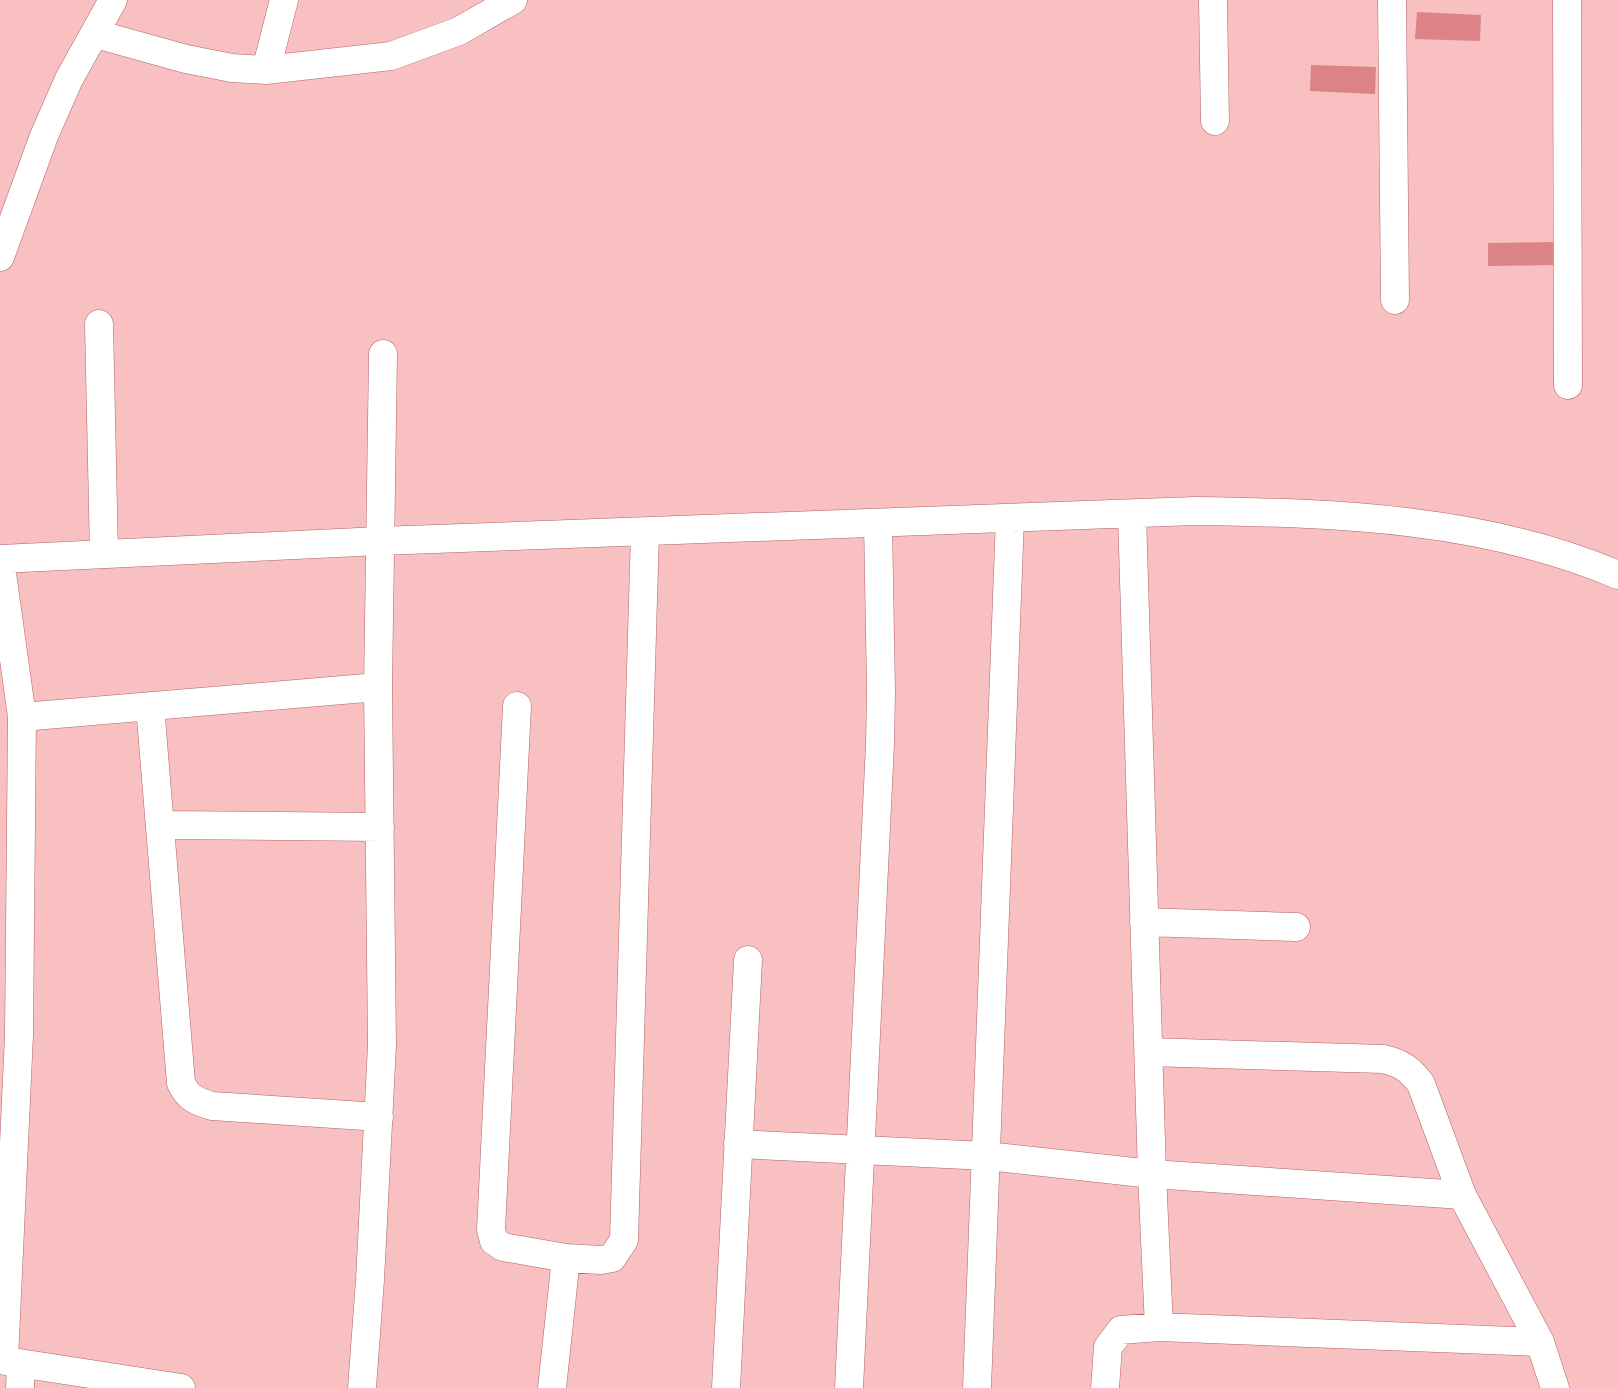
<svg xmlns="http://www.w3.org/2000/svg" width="1618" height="1388" font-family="Helvetica,sans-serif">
  <rect width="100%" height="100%" fill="#f8c0c1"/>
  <path fill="#db8387" d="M 1417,12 L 1481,15 L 1480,41 L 1415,39 Z
    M 1311,65 L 1376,67 L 1375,94 L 1310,91 Z
    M 1556,242 L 1556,265 L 1488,266 L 1488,243 Z"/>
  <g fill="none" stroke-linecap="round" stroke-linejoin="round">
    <g stroke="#b46165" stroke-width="29">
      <path id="minor" d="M 1213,0 L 1215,121
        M 1392,0 L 1395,300
        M 1567,0 L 1568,385
        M 96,34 L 186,59 L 232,68 L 266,70 L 391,56 L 459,31 L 513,0
        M 266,70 L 284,0
        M 0,257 L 44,136 L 69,79 L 113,0
        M 99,324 L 104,554
        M 0,559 L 380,541 L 1195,511 C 1338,513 1484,518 1618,575
        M 0,559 L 22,717 L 19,1035 L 4,1360
        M 150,706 L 181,1083 C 188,1098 196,1101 212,1106 L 379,1117
        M 517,706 L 491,1230 L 494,1241 L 503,1247 L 566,1258
        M 22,717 L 378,687
        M 160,825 L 380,827
        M 1144,922 L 1296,927
        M 1149,1052 L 1383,1059 C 1401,1063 1410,1069 1421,1084 L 1462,1195 L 1540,1342 L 1555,1388
        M 738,1144 L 987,1156 L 1152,1174 L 1462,1195
        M 1159,1327 L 1540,1342
        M 20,1388 L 21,1364
        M 362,1388 L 370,1280 L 382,1045 L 378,687 L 383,354
        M 552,1388 L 566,1258 L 601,1260 L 612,1258 L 624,1240 L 645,533
        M 726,1388 L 748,960
        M 849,1388 L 880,744 L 881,691 L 878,523
        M 977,1388 L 1010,518
        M 1105,1388 L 1108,1347 L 1121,1330 L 1159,1327 L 1152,1174 L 1132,514"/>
    </g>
    <g stroke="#b46165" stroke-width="29">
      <path id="secondary" d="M 0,1360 L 181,1388"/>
    </g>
    <use href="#minor" stroke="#fff" stroke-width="28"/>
    <use href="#secondary" stroke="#fff" stroke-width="28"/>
  </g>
</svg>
